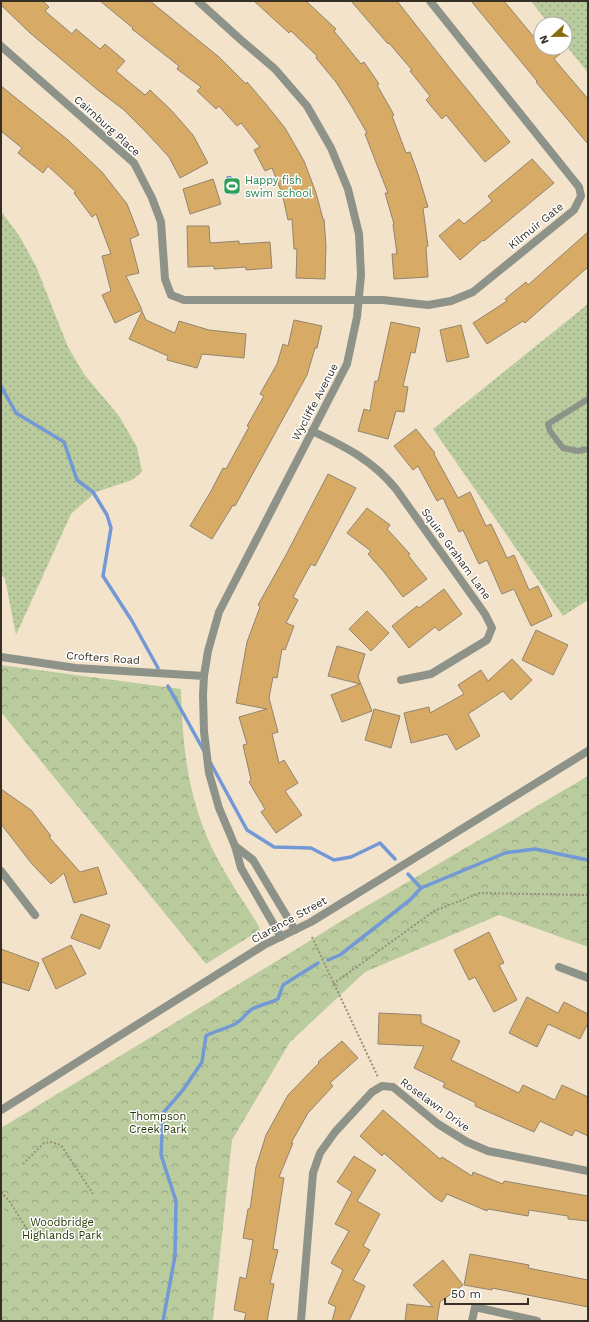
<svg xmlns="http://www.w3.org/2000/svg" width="589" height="1322" font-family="'Work Sans',sans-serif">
  <defs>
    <pattern id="grass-dots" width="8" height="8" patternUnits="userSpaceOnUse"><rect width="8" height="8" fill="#bacc9e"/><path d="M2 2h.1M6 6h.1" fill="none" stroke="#98a681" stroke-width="1.8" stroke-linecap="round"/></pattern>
    <pattern id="park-crowns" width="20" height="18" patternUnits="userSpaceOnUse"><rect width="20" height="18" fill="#bacc9e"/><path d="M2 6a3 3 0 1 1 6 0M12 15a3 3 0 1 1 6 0" fill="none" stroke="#98a681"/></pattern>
    <pattern id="water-rules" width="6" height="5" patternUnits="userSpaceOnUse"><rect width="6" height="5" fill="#7298d6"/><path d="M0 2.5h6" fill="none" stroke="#5e7cad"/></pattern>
  </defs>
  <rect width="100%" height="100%" fill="#f3e3cb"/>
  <path fill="url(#grass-dots)" d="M 531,1 L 588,1 L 588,73 L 565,44 L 565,24 L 549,24 Z
    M 1,211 L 20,237 L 36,266 L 68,347 L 84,374 L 119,416 L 137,447 L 142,472 L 132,480 L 96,492 L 71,514 L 16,635 L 5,579 L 1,574 Z
    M 588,304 L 588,600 L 563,616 L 433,429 Z"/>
  <path fill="url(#park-crowns)" d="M 1,665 L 181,689 C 182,749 189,806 218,860 C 228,878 239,895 250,912 C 253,918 259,924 260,930 L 206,964 L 1,712 Z
    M 588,776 L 588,947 L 499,915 L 365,972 L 290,1042 L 232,1140 L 213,1321 L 1,1321 L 1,1128 L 295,950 L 338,923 Z"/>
  <path fill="#bacc9e" d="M 2,1206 L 23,1240 L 7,1249 L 1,1239 L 1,1207 Z"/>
  <path fill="url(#water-rules)" d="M 227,176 L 231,176 L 236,182 L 239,191 L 236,195 L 231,195 L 229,190 L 226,188 L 227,184 L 225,180 Z"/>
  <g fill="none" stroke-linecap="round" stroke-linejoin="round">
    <path stroke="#7298d6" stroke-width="3.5" d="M 1,386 L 16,413 L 64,442 L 77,480 L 93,492 L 107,515 L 111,528 L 103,576 L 132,621 L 158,668
      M 168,686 L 204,751
      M 210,762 L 247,830 L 274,847 L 311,848 L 334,860 L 351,857 L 380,843 L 395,859
      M 408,874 L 421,888
      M 328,960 L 340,955 L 410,900 L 421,888 L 505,853 L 535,849 L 588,860
      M 163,1321 L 175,1256 L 176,1201 L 161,1155 L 163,1113 L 183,1090 L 202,1062 L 206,1036 C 215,1030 231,1028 238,1022 C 243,1019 246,1013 252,1009 C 260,1005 270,1003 278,999 L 283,985 L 318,963"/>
  </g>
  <path fill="#d7ab66" stroke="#92846e" d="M 1,1 L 43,1 L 49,7 L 45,11 L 72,34 L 76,29 L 100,49 L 105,44 L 125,61 L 116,71 L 145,95 L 150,90 L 171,110 L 193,135 L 208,163 L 180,178 L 169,157 L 144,130 L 124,110 L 99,91 L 29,32 L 1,5 Z
    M 100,1 L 150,1 L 219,57 L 246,84 L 247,82 L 265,103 L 285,128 L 304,161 L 316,193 L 323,219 L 324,219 L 326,246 L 325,279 L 296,278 L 297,249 L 294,249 L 292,219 L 288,220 L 282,193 L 272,168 L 265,171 L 254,150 L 260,147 L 241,123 L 237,126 L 219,106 L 216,109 L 197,91 L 201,87 L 177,69 L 179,66 L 132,29 L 133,28 Z
    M 254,1 L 306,1 L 336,29 L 334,31 L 361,64 L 364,62 L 379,84 L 377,85 L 394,115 L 392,116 L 406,153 L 410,152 L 418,174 L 428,207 L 423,208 L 428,246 L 426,247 L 428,277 L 394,279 L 392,254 L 397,254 L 393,224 L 394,224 L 385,193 L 388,193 L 365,134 L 367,133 L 352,107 L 336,82 L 316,58 L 317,56 L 291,31 L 289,33 Z
    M 351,1 L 397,1 L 452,71 L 510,142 L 485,162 L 446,115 L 442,119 L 426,100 L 430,96 L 410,71 L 412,70 L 389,43 L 388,44 Z
    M 471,1 L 504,1 L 533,36 L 541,28 L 541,48 L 555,48 L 560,54 L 554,59 L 588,99 L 588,144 L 536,82 L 537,81 Z
    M 1,86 L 68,140 L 102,172 L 127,204 L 139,235 L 130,239 L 139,273 L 126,276 L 142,310 L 115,323 L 102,295 L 111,291 L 102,256 L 111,254 L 96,214 L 92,217 L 74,193 L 76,192 L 48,166 L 43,173 L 18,153 L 22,148 L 1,131 Z
    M 532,159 L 554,183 L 484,241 L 483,240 L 460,260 L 439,236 L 459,219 L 464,224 L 492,201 L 488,196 Z
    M 213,179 L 221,204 L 190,214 L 183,189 Z
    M 187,226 L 209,226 L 210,243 L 239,241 L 239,244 L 270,242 L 272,268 L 246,270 L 246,267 L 214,269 L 214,266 L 188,267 Z
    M 588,232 L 588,267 L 525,323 L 523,321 L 487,344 L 473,323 L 507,301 L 505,299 L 526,282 L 528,285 Z
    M 142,311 L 146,320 L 175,333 L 179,321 L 209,330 L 246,334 L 244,358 L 202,354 L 197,368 L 167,360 L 168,356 L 129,339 Z
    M 294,320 L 322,326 L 317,348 L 315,348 L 307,375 L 235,506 L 233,505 L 212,539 L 190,526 L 210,493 L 223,468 L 226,469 L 249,427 L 247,426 L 264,396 L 260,394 L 277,364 L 283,344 L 288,346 Z
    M 391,322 L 420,328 L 415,353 L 411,352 L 403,386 L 408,387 L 404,412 L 396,411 L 388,439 L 358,431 L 364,409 L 370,411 L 375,381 L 378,381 Z
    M 461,325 L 469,357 L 447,362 L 440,330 Z
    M 416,429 L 435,453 L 434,454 L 458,498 L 470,492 L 486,526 L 491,524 L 507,558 L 514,555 L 529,590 L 538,586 L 552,616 L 531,626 L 514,589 L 502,594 L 487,560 L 479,564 L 463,530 L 459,532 L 443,498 L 437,501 L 418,466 L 413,470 L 394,446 Z
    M 328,474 L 356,488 L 315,566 L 311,564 L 293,597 L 298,600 L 286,623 L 294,626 L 285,650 L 282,649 L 277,678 L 273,677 L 269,698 L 278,732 L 272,734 L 279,763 L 284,760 L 298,783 L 285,791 L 302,815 L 276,833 L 261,812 L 265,809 L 249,782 L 251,780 L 243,745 L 247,744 L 239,717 L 267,709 L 236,703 L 247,642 L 260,607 L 258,605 L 286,555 Z
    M 367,508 L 390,525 L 387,529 L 410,554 L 408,555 L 427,579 L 403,597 L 384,572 L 368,554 L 371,551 L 347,533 Z
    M 444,589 L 462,614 L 439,631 L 435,627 L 409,648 L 392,626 L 417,606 L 419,608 Z
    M 367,611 L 389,633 L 371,651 L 349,629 Z
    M 536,630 L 568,645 L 553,675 L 522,660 Z
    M 337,646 L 365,654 L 358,677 L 372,711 L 342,722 L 331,695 L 360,684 L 328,676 Z
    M 512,659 L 532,680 L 511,700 L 503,691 L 468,714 L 480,736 L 456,750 L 447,734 L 411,743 L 404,713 L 429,707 L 430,713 L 464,694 L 458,685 L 481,670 L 488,681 Z
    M 374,709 L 400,716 L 391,748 L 365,740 Z
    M 1,789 L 31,810 L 51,836 L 49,837 L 80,872 L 98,867 L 107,894 L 74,903 L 64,873 L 51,884 L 32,864 L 1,824 Z
    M 81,914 L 110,925 L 100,949 L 71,938 Z
    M 489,932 L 504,963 L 499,965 L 517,1000 L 494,1012 L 475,977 L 469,980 L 454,950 Z
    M 71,945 L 86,974 L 56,989 L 42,959 Z
    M 1,949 L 39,963 L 29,991 L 1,982 Z
    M 527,997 L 558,1013 L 564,1002 L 588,1014 L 588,1023 L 580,1039 L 548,1024 L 537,1047 L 509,1033 Z
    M 379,1013 L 421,1015 L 421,1023 L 460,1041 L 451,1060 L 519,1093 L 523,1085 L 555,1100 L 562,1085 L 588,1097 L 588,1136 L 575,1130 L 572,1136 L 540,1121 L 534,1132 L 475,1106 L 476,1103 L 443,1087 L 445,1083 L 414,1068 L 424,1046 L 378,1044 Z
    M 342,1041 L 358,1058 L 330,1083 L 333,1086 L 308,1113 L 291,1143 L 293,1143 L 279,1177 L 284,1178 L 273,1249 L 278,1250 L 270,1283 L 274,1284 L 267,1321 L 244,1321 L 246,1313 L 234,1310 L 240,1277 L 246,1279 L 253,1240 L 243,1238 L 248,1209 L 250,1209 L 256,1167 L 266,1135 L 288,1095 L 319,1063 L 318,1062 Z
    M 383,1110 L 440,1159 L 442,1157 L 472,1176 L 473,1172 L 503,1184 L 504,1181 L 588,1196 L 588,1221 L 568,1219 L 568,1216 L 529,1210 L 528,1216 L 488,1209 L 487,1211 L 447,1194 L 442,1202 L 434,1197 L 384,1153 L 382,1156 L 360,1136 Z
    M 354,1156 L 376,1170 L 357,1201 L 380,1214 L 363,1246 L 370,1250 L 353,1280 L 365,1286 L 349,1321 L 332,1321 L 336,1307 L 328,1303 L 343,1270 L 331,1263 L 349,1231 L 335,1224 L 352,1192 L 337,1182 Z
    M 470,1254 L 529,1265 L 528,1268 L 588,1280 L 588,1307 L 492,1288 L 492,1290 L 464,1285 Z
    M 443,1260 L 463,1285 L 440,1302 L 437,1321 L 405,1321 L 407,1304 L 433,1307 L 413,1285 Z"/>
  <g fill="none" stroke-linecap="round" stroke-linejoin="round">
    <path stroke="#9a8f7e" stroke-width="2" stroke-dasharray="2 2" stroke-linecap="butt" d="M 312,937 L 378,1077
      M 333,984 L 434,911 L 480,893 L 588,895
      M 23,1164 L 44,1143 L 51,1142 L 61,1145 L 93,1194
      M 1,1192 L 10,1202 L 30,1234"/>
    <path stroke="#8d9389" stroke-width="6" d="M 588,399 L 548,424 L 550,431 L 563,448 L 578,451 L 588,449"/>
    <path stroke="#8d9389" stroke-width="8" d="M 198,1 L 241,40 L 275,69 L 307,106 L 331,148 L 348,189 L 359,234 L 361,275 L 357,317 L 347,364 L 219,612 L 208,651 L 204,676 L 203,695 L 204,732 L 209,773 L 219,808 L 235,846 L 241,868 L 281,937
      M 1,46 L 134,163 L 152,198 L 161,222 L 165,279 L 171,295 L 184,300 L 383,300 L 428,305 L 451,301 L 473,292 L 574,210 L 581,196 L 579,187 L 430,1
      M 312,431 C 346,447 372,460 396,489 L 485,614 L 492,628 L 487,640 L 431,674 L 401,680
      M 1,657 L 76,668 L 204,676
      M 235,846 L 253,860 L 295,930
      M 1,871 L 35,915
      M 559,967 L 588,978
      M 301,1321 L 313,1173 L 320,1153 L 335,1132 L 372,1092 L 382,1086 L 393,1087 L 438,1124 L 467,1142 L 488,1151 L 588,1171
      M 472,1321 L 475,1307 L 537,1321"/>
    <path stroke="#8d9389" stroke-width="8" d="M 1,1110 L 264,945 L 311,922 L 588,751"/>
  </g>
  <defs>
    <g id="stadium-square" transform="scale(0.9)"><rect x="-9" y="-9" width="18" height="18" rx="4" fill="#2e9e5b" stroke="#fff"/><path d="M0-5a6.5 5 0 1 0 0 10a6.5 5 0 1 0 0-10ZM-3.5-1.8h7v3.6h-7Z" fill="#fff"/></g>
  </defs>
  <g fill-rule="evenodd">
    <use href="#stadium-square" x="232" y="186"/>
  </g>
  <g text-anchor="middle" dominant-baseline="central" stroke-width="3" stroke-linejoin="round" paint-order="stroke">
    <g font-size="11" fill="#352f26" stroke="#fff">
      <text transform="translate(107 126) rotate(42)">Cairnburg Place</text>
      <text transform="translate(536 226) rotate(-39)">Kilmuir Gate</text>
      <text transform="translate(315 402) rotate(-62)">Wycliffe Avenue</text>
      <text transform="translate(456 554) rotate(54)">Squire Graham Lane</text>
      <text transform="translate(103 658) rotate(4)">Crofters Road</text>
      <text transform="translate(289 920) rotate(-29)">Clarence Street</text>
      <text transform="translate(435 1105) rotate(36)">Roselawn Drive</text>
    </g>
    <g font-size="11" fill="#27864d" stroke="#fff" text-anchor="start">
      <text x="245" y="180">Happy fish<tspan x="245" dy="13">swim school</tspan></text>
    </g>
    <g font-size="11" fill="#263600" stroke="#fff">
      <text x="158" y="1116">Thompson<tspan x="158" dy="13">Creek Park</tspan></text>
      <text x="62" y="1222">Woodbridge<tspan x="62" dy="13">Highlands Park</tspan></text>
    </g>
  </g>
  <rect width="589" height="1322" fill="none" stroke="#352f26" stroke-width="4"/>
  <g transform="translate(553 36) rotate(248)"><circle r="19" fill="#ffffff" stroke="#aeaca8"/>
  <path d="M0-3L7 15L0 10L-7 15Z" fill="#876e0d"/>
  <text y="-6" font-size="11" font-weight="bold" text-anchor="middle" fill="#352f26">N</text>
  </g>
  <path d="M445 1298v6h83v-6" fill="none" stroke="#352f26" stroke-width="2"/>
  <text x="451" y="1298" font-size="12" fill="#352f26" stroke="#ffffff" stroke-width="3" paint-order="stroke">50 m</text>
</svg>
